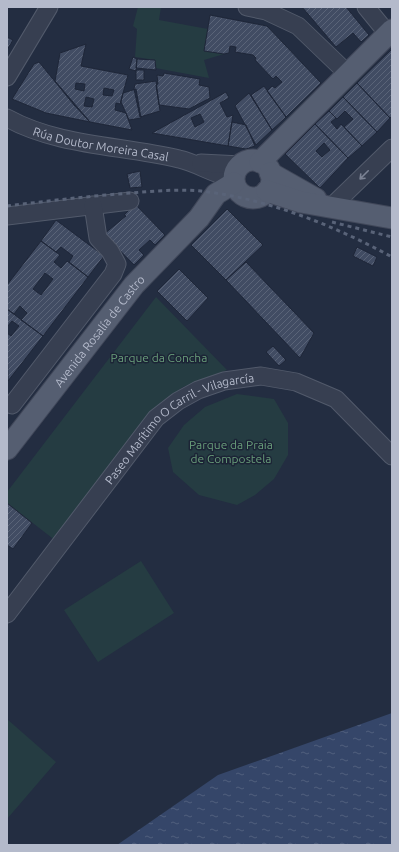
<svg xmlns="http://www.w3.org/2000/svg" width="399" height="852" font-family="Ubuntu,sans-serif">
  <defs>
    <pattern id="water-ripples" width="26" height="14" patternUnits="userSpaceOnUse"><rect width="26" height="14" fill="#354669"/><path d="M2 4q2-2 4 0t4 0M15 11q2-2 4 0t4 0" fill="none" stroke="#505f7d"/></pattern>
    <pattern id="building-hatch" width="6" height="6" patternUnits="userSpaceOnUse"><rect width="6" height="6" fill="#414c63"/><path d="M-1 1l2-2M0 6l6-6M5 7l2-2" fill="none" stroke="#5a6478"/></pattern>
  </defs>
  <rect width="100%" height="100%" fill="#232d41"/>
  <path fill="#253c42" d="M 138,7 L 161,7 L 159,20 L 208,29 L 204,51 L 224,54 L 204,60 L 209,78 L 155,68 L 155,60 L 135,57 L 137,29 L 133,26 Z
    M 156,297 L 227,370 L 183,387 L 151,411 L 56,541 L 7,503 L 7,492 Z
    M 237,394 L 274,399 L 288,423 L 288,455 L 274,479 L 255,495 L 237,505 L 199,495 L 173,472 L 168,448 L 184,425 L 205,407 Z
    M 141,561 L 174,613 L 98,662 L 64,610 Z
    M 7,719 L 56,762 L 7,819 Z"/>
  <path fill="url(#water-ripples)" d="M 392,713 L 392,845 L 117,845 L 218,775 Z"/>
  <path fill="url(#building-hatch)" stroke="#1e2638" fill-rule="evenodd" d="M 302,7 L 346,7 L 369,35 L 361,42 L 353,33 L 336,47 Z
    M 210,15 L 267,26 L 321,83 L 286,117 L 267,91 L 272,86 L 275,88 L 282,82 L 276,76 L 273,79 L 255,60 L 256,58 L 253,55 L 235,52 L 236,47 L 230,46 L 229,53 L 224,54 L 204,51 Z
    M 7,37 L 13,40 L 7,50 Z
    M 86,44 L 81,66 L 128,75 L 120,104 L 116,103 L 115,110 L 126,113 L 132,130 L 90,122 L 55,81 L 60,53 ZM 76,83 L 85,84 L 84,91 L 75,89 ZM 104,88 L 114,90 L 112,96 L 103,95 ZM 86,97 L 94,99 L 92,107 L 84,106 Z
    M 392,49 L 392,116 L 390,118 L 357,83 Z
    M 133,57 L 137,59 L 136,71 L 129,69 Z
    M 137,59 L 155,60 L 156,70 L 136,68 Z
    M 39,62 L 74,105 L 90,122 L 46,113 L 12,99 L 34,64 Z
    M 136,70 L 144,70 L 144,80 L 136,80 Z
    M 164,73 L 200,79 L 199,85 L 209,87 L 210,98 L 189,109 L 159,105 L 156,85 L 158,84 L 157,75 L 163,76 Z
    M 156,81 L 160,111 L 140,117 L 134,89 L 135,84 Z
    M 357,83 L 390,118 L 377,132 L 343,97 Z
    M 264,86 L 286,117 L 272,130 L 251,95 Z
    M 136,89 L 141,118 L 129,120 L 121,102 L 123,93 Z
    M 226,92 L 229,98 L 220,103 L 227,117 L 233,115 L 228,146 L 152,133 ZM 200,114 L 204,122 L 195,127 L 191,118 Z
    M 249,93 L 272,130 L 256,145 L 235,106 Z
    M 343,97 L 377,132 L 362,146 L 344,127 L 353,119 L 345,111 L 337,119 L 329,111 Z
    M 329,111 L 336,118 L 331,122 L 337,129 L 341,124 L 362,146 L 348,158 L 315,124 Z
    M 232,122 L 246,125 L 255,146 L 246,149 L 228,146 Z
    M 315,124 L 348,158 L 320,188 L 285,154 ZM 324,143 L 330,150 L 322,157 L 316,151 Z
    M 140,171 L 142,187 L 130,188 L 127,174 Z
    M 135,204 L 165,235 L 155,245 L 150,240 L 139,250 L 144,255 L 134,265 L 104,234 L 126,216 L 124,215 Z
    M 227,209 L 263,245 L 226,280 L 191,245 Z
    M 56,220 L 104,256 L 88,277 L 69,262 L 73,256 L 61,247 L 56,252 L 41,241 Z
    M 41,241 L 60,255 L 54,262 L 61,268 L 67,261 L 88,277 L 43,336 L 21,320 L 27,313 L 20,306 L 14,314 L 7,309 L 7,285 ZM 45,273 L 53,279 L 41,295 L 33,289 Z
    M 357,247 L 377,257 L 373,266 L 353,256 Z
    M 246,262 L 314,333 L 300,358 L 226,280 Z
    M 179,269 L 208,298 L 187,321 L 157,291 Z
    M 7,309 L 43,336 L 8,381 L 7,333 L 11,336 L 19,326 L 12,321 L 7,327 Z
    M 273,346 L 286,360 L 279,366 L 266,352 Z
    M 7,503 L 32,523 L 13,549 L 7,545 Z"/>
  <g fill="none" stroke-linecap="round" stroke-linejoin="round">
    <g stroke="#525a6b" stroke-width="19">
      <g id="minor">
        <path d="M 247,7 L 266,11 L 298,26 L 348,74"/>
        <path d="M 366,7 L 388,34"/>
        <path d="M 7,77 L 49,7"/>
        <path id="s1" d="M 7,118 C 60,147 122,145 179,159 C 198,163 215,176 234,178"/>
        <path d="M 201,163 L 241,165"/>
        <path d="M 331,207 L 392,148"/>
        <path d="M 7,216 L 130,201"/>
        <path d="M 12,405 L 113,274 L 117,264 L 110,251 L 98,238 L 93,205"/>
        <path id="s2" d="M 7,614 L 156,418 L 178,401 L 198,390 L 224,381 L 261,376 L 296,382 L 336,399 L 392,456"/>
      </g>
    </g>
    <g stroke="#41485a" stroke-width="23">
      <g id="major">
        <circle cx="253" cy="179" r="19"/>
        <path d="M 260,162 L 392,30"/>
        <path d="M 270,173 L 316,199"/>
        <path d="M 267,191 L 301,202 L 392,218"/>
        <path id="s3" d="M 7,449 L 134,285 L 199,218 L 216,194 L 234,183"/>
      </g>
    </g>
    <use href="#minor" stroke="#373f51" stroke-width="17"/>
    <use href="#major" stroke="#555e71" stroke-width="21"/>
    <path stroke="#596378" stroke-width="3" stroke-dasharray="4 4" stroke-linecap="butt" d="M 7,206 C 48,201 89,196 131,193 C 154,191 178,189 201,191 C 268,199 333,225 392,257
      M 332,222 L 392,237"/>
  </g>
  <defs><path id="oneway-shaft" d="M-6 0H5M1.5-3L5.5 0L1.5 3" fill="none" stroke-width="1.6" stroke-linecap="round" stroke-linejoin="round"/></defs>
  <use stroke="#7c8394" href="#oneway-shaft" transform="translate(364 175) rotate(135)"/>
  <g text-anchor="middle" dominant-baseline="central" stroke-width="3" stroke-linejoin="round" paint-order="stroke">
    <g font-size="12" fill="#b4bacb" stroke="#1c2436">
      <text stroke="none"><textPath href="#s1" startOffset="98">Rúa Doutor Moreira Casal</textPath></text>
      <text stroke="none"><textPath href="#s3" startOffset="150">Avenida Rosalía de Castro</textPath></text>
      <text stroke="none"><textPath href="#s2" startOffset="260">Paseo Marítimo O Carril - Vilagarcía</textPath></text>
    </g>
    <g font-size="12" fill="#699e7a" stroke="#1c2436">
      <text x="159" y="357">Parque da Concha</text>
      <text x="231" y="444">Parque da Praia<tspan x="231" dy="14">de Compostela</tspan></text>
    </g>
  </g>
  <rect width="399" height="852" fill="none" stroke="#b4bacb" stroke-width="16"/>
</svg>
